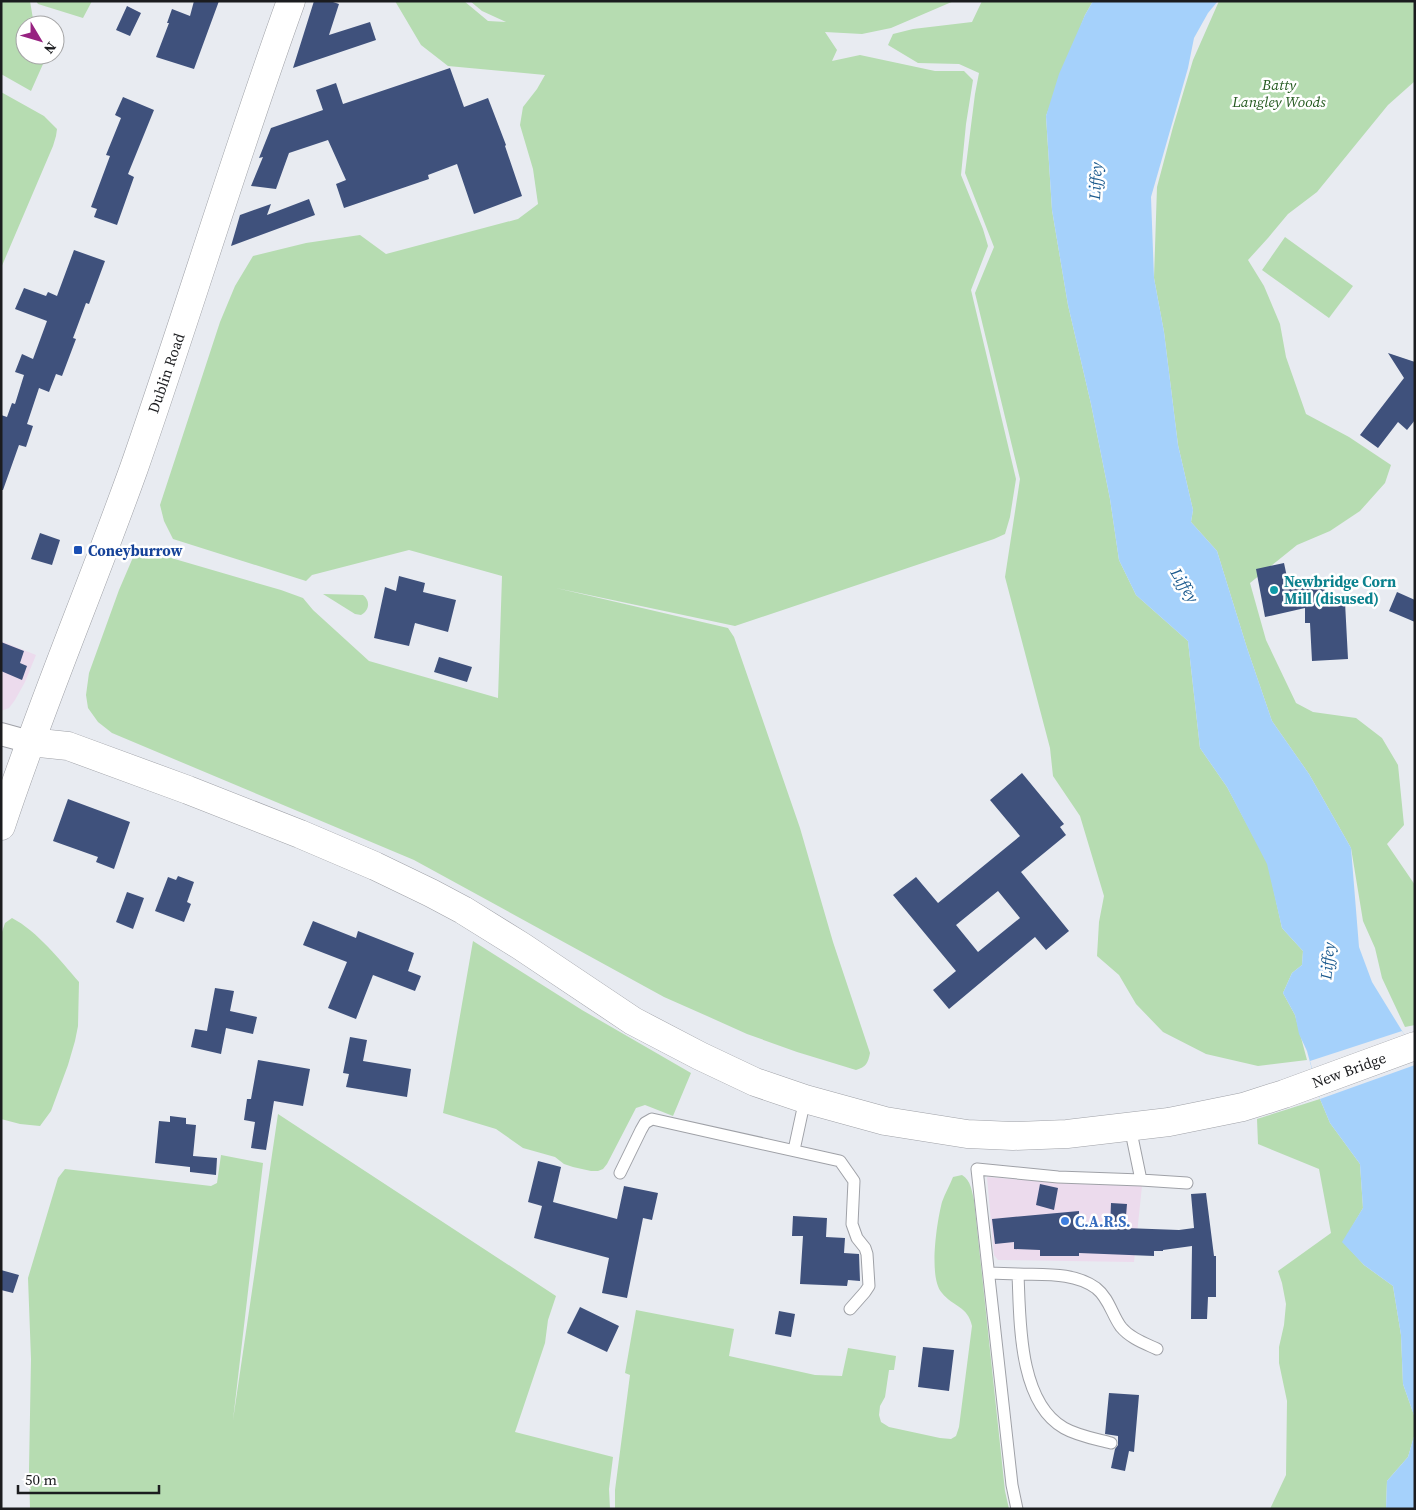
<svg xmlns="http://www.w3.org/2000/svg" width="1416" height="1510" font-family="'Source Serif 4',serif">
  <rect width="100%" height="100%" fill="#e8ebf1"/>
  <path fill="#ecdbed" d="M 1,641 L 36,655 L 25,682 L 15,700 L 9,708 L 1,711 Z
    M 987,1177 L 1077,1184 L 1142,1186 L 1134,1262 L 998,1260 L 994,1255 Z"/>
  <path fill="#b6dcb1" d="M 1,1 L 30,1 L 34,25 L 25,25 L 25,55 L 47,55 L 31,91 L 1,74 Z
    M 36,1 L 92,1 L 83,18 L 38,4 Z
    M 395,1 L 464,1 L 488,21 L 506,22 L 482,11 L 470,1 L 954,1 L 891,28 L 862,34 L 825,32 L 837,50 L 832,61 L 860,55 L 935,71 L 964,71 L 973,80 L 966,124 L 961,175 L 983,229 L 988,246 L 971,290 L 1016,479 L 1010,517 L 1005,534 L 994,539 L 735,626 L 556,588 L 728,628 L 734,637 L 800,828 L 833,942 L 870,1053 C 868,1063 866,1067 856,1070 L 797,1052 L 747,1034 L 707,1016 L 664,997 L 414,860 L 112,733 L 98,722 L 88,708 L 86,695 L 89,673 L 119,590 L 137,548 L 281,590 L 303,598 L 313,610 L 369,661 L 498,698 L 502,576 L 409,550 L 312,575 L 306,581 L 173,539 L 164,521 L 160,505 L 220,322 L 235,286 L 253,256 L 306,243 L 360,235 L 386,254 L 518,219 L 538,204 L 533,169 L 520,125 L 523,107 L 537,89 L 545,75 L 448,66 L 421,45 Z
    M 982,1 L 1093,1 L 1085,15 L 1046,116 L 1052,210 L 1068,305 L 1091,404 L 1110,499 L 1119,560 L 1136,595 L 1188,641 L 1200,748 L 1227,787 L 1268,864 L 1282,928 L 1303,951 L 1302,965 L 1292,973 L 1283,993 L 1295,1015 L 1307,1060 L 1258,1066 L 1206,1054 L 1163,1032 L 1136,1004 L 1119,975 L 1097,956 L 1099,922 L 1104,896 L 1080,816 L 1053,776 L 1050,748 L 1005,577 L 1020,479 L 975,293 L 994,247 L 965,173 L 975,94 L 979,73 L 959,64 L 918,63 L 888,45 L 893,34 L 913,29 L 972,22 Z
    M 1219,1 L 1415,1 L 1415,81 L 1388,105 L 1317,192 L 1288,214 L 1268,238 L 1248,260 L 1264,286 L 1280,324 L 1286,357 L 1306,414 L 1349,437 L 1391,465 L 1385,483 L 1360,511 L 1330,531 L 1297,545 L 1250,583 L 1266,640 L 1296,703 L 1313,712 L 1356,718 L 1382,738 L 1398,765 L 1404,825 L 1387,844 L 1415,885 L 1415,1025 L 1405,1027 L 1382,978 L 1375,948 L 1363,921 L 1351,848 L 1309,774 L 1272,721 L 1247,648 L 1217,551 L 1191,522 L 1193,510 L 1178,445 L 1164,332 L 1154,278 L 1157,187 L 1173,127 L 1193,60 Z
    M 1,92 L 44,116 L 57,129 L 56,136 L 53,146 L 1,268 Z
    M 1285,237 L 1353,286 L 1329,318 L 1262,270 Z
    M 323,594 L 363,595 C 371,601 369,611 361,615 L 355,614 Z
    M 12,918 C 37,931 61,961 79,982 L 78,1026 L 75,1041 L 68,1065 L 51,1111 L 40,1126 L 20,1124 L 1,1119 L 1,935 L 5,923 Z
    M 473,941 L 582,1010 L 691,1073 L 673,1116 L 645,1105 L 636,1108 L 607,1164 L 603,1169 L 598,1171 L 591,1171 L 573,1167 L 564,1164 L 555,1157 L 523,1148 L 496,1129 L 443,1113 Z
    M 1320,1099 L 1330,1123 L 1360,1164 L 1363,1208 L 1343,1242 L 1364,1265 L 1393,1286 L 1401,1335 L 1403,1384 L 1415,1418 L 1415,1433 L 1408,1457 L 1387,1481 L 1386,1509 L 1270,1509 L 1286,1475 L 1287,1401 L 1279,1363 L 1279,1347 L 1284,1325 L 1286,1304 L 1282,1283 L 1278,1271 L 1331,1233 L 1319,1169 L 1258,1144 L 1257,1119 Z
    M 278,1114 L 556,1296 L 548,1320 L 545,1343 L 515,1432 L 613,1457 L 609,1489 L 610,1509 L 30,1509 L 29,1469 L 31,1359 L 28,1278 L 58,1178 L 65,1169 L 211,1186 L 217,1183 L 221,1155 L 263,1163 L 233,1420 Z
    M 962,1175 C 971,1180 972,1192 974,1200 L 1005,1491 L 1009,1509 L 615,1509 L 615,1490 L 630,1375 L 625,1373 L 636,1310 L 734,1329 L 729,1356 L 815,1375 L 842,1376 L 848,1348 L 896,1356 L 894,1370 L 889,1370 L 885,1397 L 880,1406 L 879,1415 L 881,1422 L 889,1427 L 940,1438 L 951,1439 L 956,1436 L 959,1427 L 972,1326 C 968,1306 953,1307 942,1293 C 928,1278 937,1221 942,1202 C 945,1193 950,1185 953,1177 Z"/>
  <path fill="#a5d1fb" d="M 1093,1 L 1218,1 L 1208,13 L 1194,38 L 1188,68 L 1151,197 L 1154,278 L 1164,332 L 1178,445 L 1193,510 L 1191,522 L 1217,551 L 1247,648 L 1272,721 L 1309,774 L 1351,848 L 1359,947 L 1372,982 L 1415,1052 L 1415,1418 L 1403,1384 L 1401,1335 L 1393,1286 L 1364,1265 L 1342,1242 L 1363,1208 L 1360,1164 L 1330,1123 L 1320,1099 L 1307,1051 L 1299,1034 L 1295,1015 L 1283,993 L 1292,973 L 1302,965 L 1303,951 L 1282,928 L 1267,864 L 1227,787 L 1200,748 L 1188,641 L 1136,595 L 1119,560 L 1110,499 L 1091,404 L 1068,305 L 1052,210 L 1046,116 L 1059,74 L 1085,15 Z
    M 1415,1433 L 1415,1509 L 1386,1509 L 1387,1481 L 1408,1457 Z"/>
  <path fill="#e8ebf1" d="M 1402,1031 L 1415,1052 L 1415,1065 L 1320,1099 L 1310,1061 Z"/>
  <path fill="#3f517c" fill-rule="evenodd" d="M 194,1 L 219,1 L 194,69 L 156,57 L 169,23 L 167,23 L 172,9 L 190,16 Z
    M 314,1 L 330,1 L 339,4 L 329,35 L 370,22 L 376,40 L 293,68 Z
    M 127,6 L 141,13 L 130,36 L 116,30 Z
    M 450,68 L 464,107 L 488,98 L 506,145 L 505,146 L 522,196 L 474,214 L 457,164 L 428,175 L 429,179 L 344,208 L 336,184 L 346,180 L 328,140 L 289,153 L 276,189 L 251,186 L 263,157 L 259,158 L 271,128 L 323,110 L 316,90 L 336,83 L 343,104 Z
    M 123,97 L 154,110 L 128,174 L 134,177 L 117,225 L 94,217 L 97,209 L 91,207 L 110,156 L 106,155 L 121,118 L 115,115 Z
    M 309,199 L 315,215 L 231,246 L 240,215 L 271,204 L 267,215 Z
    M 74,250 L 105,261 L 89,304 L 86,303 L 73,338 L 76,339 L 62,376 L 56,374 L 49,392 L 39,388 L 27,424 L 33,426 L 26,447 L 19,445 L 3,490 L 1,490 L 1,415 L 7,417 L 12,403 L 15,404 L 24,375 L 15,372 L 22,354 L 33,359 L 47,321 L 15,309 L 24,288 L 46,296 L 48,292 L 57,296 Z
    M 1388,353 L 1415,362 L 1415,420 L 1407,430 L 1398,422 L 1378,448 L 1360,435 L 1404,378 Z
    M 40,533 L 60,540 L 52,565 L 31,559 Z
    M 1284,563 L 1288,582 L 1324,581 L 1325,595 L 1330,594 L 1331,603 L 1345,602 L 1348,659 L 1312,661 L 1310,623 L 1305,623 L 1305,608 L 1265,617 L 1256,569 Z
    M 399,576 L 425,583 L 423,592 L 456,600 L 448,632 L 415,623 L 409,646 L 374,638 L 385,587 L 396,591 Z
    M 1397,592 L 1415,600 L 1415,622 L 1389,611 Z
    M 1,642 L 24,651 L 20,663 L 27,666 L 22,680 L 1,671 Z
    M 439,657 L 472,667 L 467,682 L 434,672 Z
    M 1022,773 L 1064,824 L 1060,827 L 1066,835 L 1021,872 L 1069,931 L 1046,950 L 1035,937 L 949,1009 L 933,990 L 956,971 L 893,895 L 916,877 L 938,903 L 1020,836 L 990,800 ZM 998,891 L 1020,918 L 978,952 L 956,925 Z
    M 68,799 L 130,822 L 114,869 L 96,862 L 98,857 L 53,841 Z
    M 178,876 L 194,882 L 187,902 L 191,904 L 184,922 L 155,911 L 168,877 L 176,880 Z
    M 127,892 L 144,898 L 133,929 L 116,922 Z
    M 313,921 L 356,938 L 358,931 L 414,953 L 408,971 L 421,976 L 415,991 L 373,975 L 356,1019 L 328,1008 L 347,962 L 303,945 Z
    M 215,988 L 234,991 L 230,1011 L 257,1017 L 253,1034 L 226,1028 L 221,1054 L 191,1047 L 195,1029 L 207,1031 Z
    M 350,1037 L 367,1040 L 363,1061 L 411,1069 L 407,1097 L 346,1087 L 349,1074 L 343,1073 Z
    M 258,1060 L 310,1069 L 303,1106 L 274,1101 L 266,1150 L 251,1148 L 255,1122 L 244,1120 L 247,1099 L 251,1099 Z
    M 170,1116 L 186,1118 L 186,1124 L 196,1125 L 193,1156 L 217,1158 L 216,1175 L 190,1172 L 190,1167 L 155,1163 L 159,1121 L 170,1122 Z
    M 538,1161 L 561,1167 L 553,1202 L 617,1219 L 624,1186 L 658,1193 L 652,1220 L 643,1218 L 627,1298 L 602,1293 L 609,1258 L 534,1238 L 542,1206 L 528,1202 Z
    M 1040,1184 L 1058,1188 L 1054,1210 L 1036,1205 Z
    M 1206,1193 L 1214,1256 L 1216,1256 L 1216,1297 L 1208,1297 L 1207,1319 L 1191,1319 L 1192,1246 L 1163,1250 L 1163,1251 L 1154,1251 L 1154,1256 L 1079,1253 L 1079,1256 L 1040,1256 L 1040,1250 L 1014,1249 L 1014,1242 L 995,1244 L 992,1219 L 1079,1211 L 1079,1228 L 1110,1229 L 1111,1203 L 1127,1204 L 1125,1228 L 1179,1230 L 1194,1228 L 1191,1194 Z
    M 793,1216 L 827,1218 L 826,1237 L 845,1238 L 844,1253 L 859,1254 L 860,1281 L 848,1280 L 847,1286 L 800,1284 L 803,1236 L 792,1236 Z
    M 1,1270 L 19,1275 L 13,1293 L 1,1290 Z
    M 580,1307 L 619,1326 L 607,1352 L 567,1333 Z
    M 779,1311 L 795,1314 L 791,1337 L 775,1334 Z
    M 923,1347 L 954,1350 L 949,1391 L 918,1387 Z
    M 1109,1393 L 1139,1395 L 1134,1452 L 1129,1451 L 1125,1471 L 1111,1468 L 1115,1449 L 1118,1445 L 1118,1436 L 1105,1434 Z"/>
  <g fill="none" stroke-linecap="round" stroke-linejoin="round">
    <g stroke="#9fa1a7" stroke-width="13">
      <path id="lane" d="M 1130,1127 L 1141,1180
        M 794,1150 L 805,1099
        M 620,1173 L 641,1130 L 645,1123 L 652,1119 L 840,1161 L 854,1181 L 852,1224 L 857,1238 L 865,1248 L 867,1254 L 869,1286 L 865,1292 L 850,1309
        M 989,1273 L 1018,1274
        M 1111,1443 C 1096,1439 1078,1436 1064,1428 C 1018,1402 1020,1319 1018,1274 C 1044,1275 1074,1272 1096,1288 C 1109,1298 1112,1315 1121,1327 C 1130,1338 1144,1343 1157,1349
        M 1017,1509 L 1012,1485 L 977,1169 L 1058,1177 L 1141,1180 L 1187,1183"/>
    </g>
    <g stroke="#9fa1a7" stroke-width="24">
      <path id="street" d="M 1,734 L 30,742"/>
    </g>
    <g stroke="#9fa1a7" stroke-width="29">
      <path id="secondary" d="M 30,742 L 68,746 L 188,790 L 300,834 L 375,866 L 431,893 L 463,910 L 521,946 L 633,1021 L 700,1056 L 755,1082 L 805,1099 L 885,1121 L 967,1134 L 1013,1136 L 1067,1134 L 1169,1122 L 1243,1107 L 1284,1094 L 1415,1046
        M 1,826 C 41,705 91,588 134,468 C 188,313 235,156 291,1"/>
    </g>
    <use href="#lane" stroke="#fff" stroke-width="11"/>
    <use href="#street" stroke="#fff" stroke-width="22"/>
    <use href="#secondary" stroke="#fff" stroke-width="28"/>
  </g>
  <rect fill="#1a4fb4" stroke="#fff" stroke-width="2" x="73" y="545" width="10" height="10" rx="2.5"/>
  <circle fill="#0f9aa8" stroke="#fff" stroke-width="2" cx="1274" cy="590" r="5"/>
  <circle fill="#3f7fe0" stroke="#fff" stroke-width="2" cx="1065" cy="1221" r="5"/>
  <g text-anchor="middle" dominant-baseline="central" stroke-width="5" stroke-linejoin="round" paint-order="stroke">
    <g font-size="15" font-style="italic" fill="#255a20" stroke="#fff">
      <text x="1279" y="84">Batty<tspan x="1279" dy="17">Langley Woods</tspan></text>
    </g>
    <g font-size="15" fill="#1b1c1f" stroke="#fff">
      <text transform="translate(166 373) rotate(-71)">Dublin Road</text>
      <text transform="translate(1349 1070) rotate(-20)">New Bridge</text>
    </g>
    <g font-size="15" font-weight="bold" fill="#164399" stroke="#fff" text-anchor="start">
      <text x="88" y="550">Coneyburrow</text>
    </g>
    <g font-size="15" font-weight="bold" fill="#0d838f" stroke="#fff" text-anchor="start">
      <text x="1284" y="581">Newbridge Corn<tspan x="1284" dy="17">Mill (disused)</tspan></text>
    </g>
    <g font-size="15" font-weight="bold" fill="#366cbe" stroke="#fff" text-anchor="start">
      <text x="1075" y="1221">C.A.R.S.</text>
    </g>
    <g font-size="16" font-style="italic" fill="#1b5a8e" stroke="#fff">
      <text transform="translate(1095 181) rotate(-87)">Liffey</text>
      <text transform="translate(1185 585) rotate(58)">Liffey</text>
      <text transform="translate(1327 961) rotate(-85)">Liffey</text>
    </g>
  </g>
  <rect width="1416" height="1510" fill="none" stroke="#1b1c1f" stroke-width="5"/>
  <g transform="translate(40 40) rotate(128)"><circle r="24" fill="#ffffff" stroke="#a4a4a5"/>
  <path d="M0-4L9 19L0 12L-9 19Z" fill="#972381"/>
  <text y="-8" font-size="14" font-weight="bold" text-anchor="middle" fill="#1b1c1f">N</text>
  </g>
  <path d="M18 1485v8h141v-8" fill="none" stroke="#1b1c1f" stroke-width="2.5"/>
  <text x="25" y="1485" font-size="15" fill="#1b1c1f" stroke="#ffffff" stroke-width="4" paint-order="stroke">50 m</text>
</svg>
